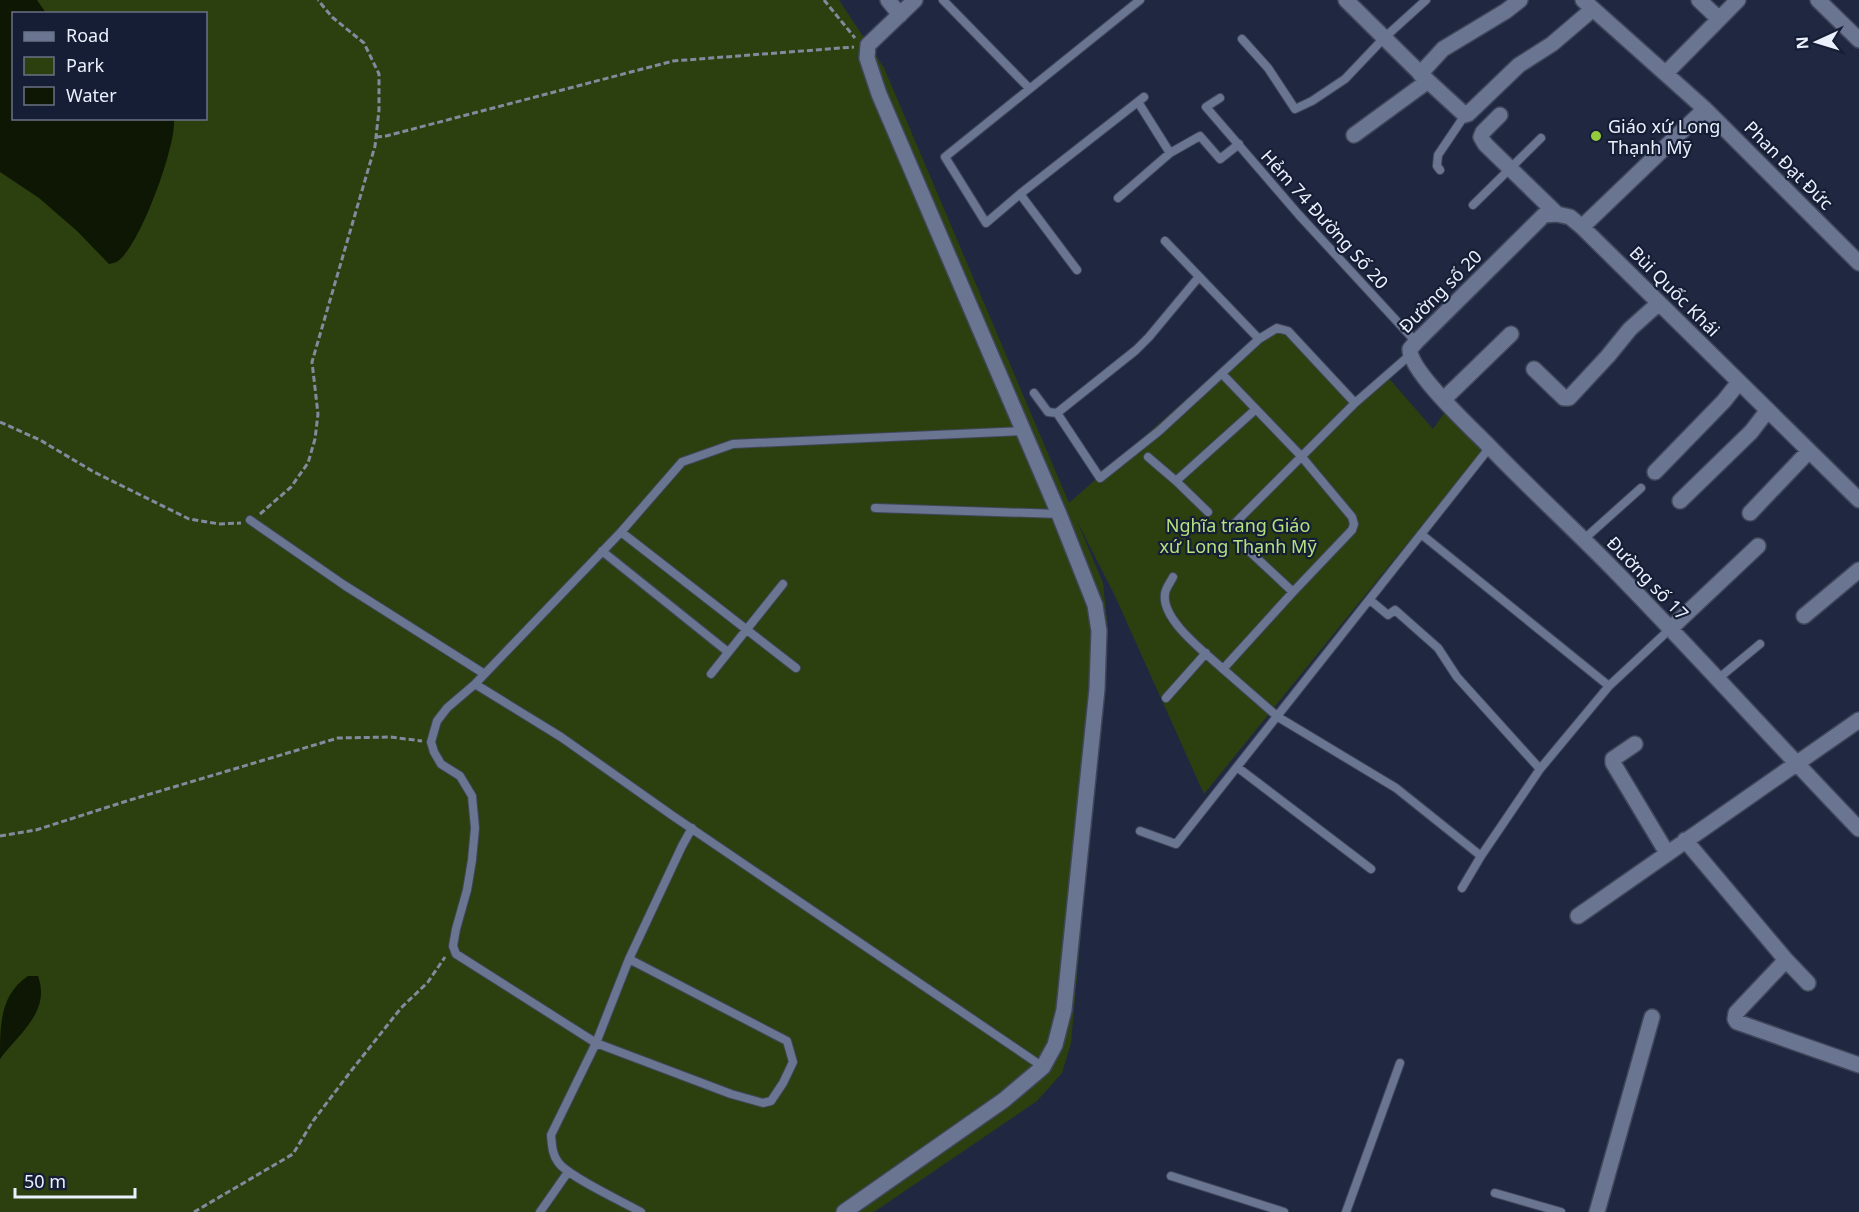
<svg xmlns="http://www.w3.org/2000/svg" width="1859" height="1212" font-family="'Noto Sans',sans-serif">
  <rect width="100%" height="100%" fill="#202841"/>
  <path fill="#2b400e" fill-rule="evenodd" d="M 0,0 L 839,0 L 884,68 L 1069,503 L 1262,332 L 1280,329 L 1361,401 L 1386,375 L 1433,429 L 1447,409 L 1482,451 L 1204,794 L 1115,596 L 1076,519 L 1103,583 L 1108,630 L 1071,1043 L 1062,1073 L 1037,1101 L 874,1212 L 0,1212 ZM 14,14 L 206,14 L 206,118 L 14,118 Z"/>
  <path fill="#0e1703" d="M 0,0 L 37,0 L 46,13 L 14,14 L 14,118 L 174,120 C 176,147 140,246 118,261 C 115,263 112,263 109,264 L 77,231 L 39,198 L 0,172 Z
    M 28,976 L 38,976 C 51,1012 19,1033 0,1059 C 0,1024 0,995 28,976 Z"/>
  <g fill="none" stroke-linecap="round" stroke-linejoin="round">
    <g stroke="#40465a" stroke-width="10">
      <path id="service" d="M 943,0 L 1029,88
        M 1140,0 L 945,157 L 986,223 L 1020,194 L 1144,97
        M 1242,39 L 1268,68 L 1295,109 L 1312,101 L 1345,79 L 1384,38 L 1426,0
        M 1220,98 L 1206,107 L 1299,215 L 1416,342
        M 1138,102 L 1170,153 L 1200,136 L 1220,159 L 1239,144
        M 1440,170 L 1437,166 L 1438,155 L 1465,115
        M 1020,194 L 1077,270
        M 1118,198 L 1170,153
        M 1473,205 L 1541,138
        M 1165,241 L 1259,339
        M 1226,378 L 1301,456 L 1352,517 L 1354,524 L 1352,530 L 1293,592 L 1223,669 L 1278,717 L 1396,788 L 1481,856
        M 1034,393 L 1048,412 L 1057,413 L 1100,478 L 1159,431 L 1259,339 L 1277,328 L 1288,331 L 1355,403
        M 1057,413 L 1136,350 L 1149,337 L 1198,278
        M 1148,457 L 1176,481 L 1256,409
        M 1176,481 L 1208,512
        M 875,508 L 1059,514
        M 250,520 L 344,585 L 483,673
        M 1232,526 L 1355,403 L 1410,355
        M 621,532 L 796,668
        M 1421,534 L 1609,686
        M 1583,540 L 1641,488
        M 1247,549 L 1293,592
        M 602,551 L 728,652
        M 1173,577 C 1170,583 1165,589 1165,594 C 1161,620 1206,653 1223,669
        M 1370,600 L 1388,615 L 1395,610 L 1438,648 L 1457,677 L 1540,769
        M 711,674 L 783,584
        M 1719,678 L 1760,644
        M 475,684 L 561,737 L 673,816 L 1043,1067
        M 1166,698 L 1206,653
        M 1237,767 L 1371,869
        M 1140,831 L 1176,844 L 1490,447
        M 1462,888 L 1481,856 L 1540,769 L 1609,686 L 1670,629
        M 629,959 L 787,1041 L 793,1062 L 783,1083 L 771,1101 L 763,1103 L 731,1094 L 596,1043 L 456,954 L 453,946 L 456,929 L 467,890 L 472,860 L 475,828 L 472,796 L 460,776 L 441,764 L 434,752 L 431,742 L 437,721 L 447,708 L 475,684 L 621,532 L 682,462 L 733,444 L 1023,431
        M 1171,1176 L 1284,1212
        M 1495,1193 L 1561,1212
        M 540,1212 L 568,1172
        M 641,1212 C 623,1202 567,1176 558,1162 C 552,1154 552,1145 551,1135 L 596,1043 L 629,959 L 682,846 L 692,828
        M 1346,1212 L 1400,1063"/>
    </g>
    <g stroke="#40465a" stroke-width="18">
      <path id="minor" d="M 888,0 L 900,15
        M 1346,0 L 1428,81 L 1465,115 L 1468,114 L 1519,65 L 1552,44 L 1593,9
        M 1583,0 L 1705,109 L 1859,263
        M 1699,0 L 1719,19
        M 1818,0 L 1859,40
        M 1666,73 L 1738,0
        M 1420,74 L 1443,49 L 1506,11 L 1520,0
        M 1500,115 L 1483,132 L 1481,137 L 1485,144 L 1557,214 L 1570,217 L 1582,227 L 1859,500
        M 1354,135 L 1428,81
        M 1557,214 L 1544,215 L 1416,342 L 1410,349 C 1409,370 1469,426 1486,443 C 1528,487 1573,528 1615,571 C 1698,656 1777,744 1859,829
        M 1582,227 L 1705,109
        M 1534,369 L 1564,398 L 1569,398 L 1608,356 L 1630,329 L 1659,303
        M 1444,399 L 1511,334
        M 1655,472 L 1724,401 L 1739,382
        M 1680,501 L 1751,432 L 1768,410
        M 1750,513 L 1809,451
        M 1804,616 L 1859,570
        M 1670,629 L 1758,546
        M 1635,744 L 1613,759 L 1613,763 L 1667,853
        M 1685,840 L 1786,960 L 1736,1013 L 1735,1019 L 1737,1022 L 1859,1065
        M 1578,916 L 1859,720
        M 1786,960 L 1808,983
        M 844,1212 L 1004,1100 L 1043,1067 L 1055,1045 L 1064,1010 L 1097,689 L 1099,631 L 1095,605 L 1059,514 L 879,94 L 867,58 L 868,45 L 915,0
        M 1597,1212 L 1652,1017"/>
    </g>
    <path stroke="#838a9d" stroke-width="3" stroke-dasharray="6 3" stroke-linecap="butt" d="M 824,0 L 855,38
      M 376,137 L 386,136 L 673,61 L 854,47
      M 0,422 L 40,440 L 94,472 L 189,519 L 220,524 L 241,523
      M 260,514 L 291,487 L 308,463 L 315,439 L 318,414 L 312,362 L 375,146 L 379,110 L 379,74 L 364,43 L 332,17 L 318,0
      M 0,836 L 36,830 L 130,800 L 338,738 L 390,737 L 422,741
      M 194,1212 L 293,1154 L 313,1121 L 351,1071 L 401,1008 L 428,982 L 445,957"/>
    <use href="#service" stroke="#6a7592" stroke-width="8"/>
    <use href="#minor" stroke="#6a7592" stroke-width="15"/>
  </g>
  <circle fill="#93cd3e" stroke="#161e36" stroke-width="2" cx="1596" cy="136" r="6"/>
  <g text-anchor="middle" dominant-baseline="central" stroke-width="4.5" stroke-linejoin="round" paint-order="stroke">
    <g font-size="18" fill="#eaf0fd" stroke="#161e36" text-anchor="start">
      <text x="1608" y="126">Giáo xứ Long<tspan x="1608" dy="21">Thạnh Mỹ</tspan></text>
    </g>
    <g font-size="18" fill="#eaf0fd" stroke="#161e36">
      <text transform="translate(1789 165) rotate(45)">Phan Đạt Đức</text>
      <text transform="translate(1325 219) rotate(48)">Hẻm 74 Đường Số 20</text>
      <text transform="translate(1440 291) rotate(-45)">Đường số 20</text>
      <text transform="translate(1675 291) rotate(45)">Bùi Quốc Khái</text>
      <text transform="translate(1648 578) rotate(46)">Đường số 17</text>
    </g>
    <g font-size="18" fill="#b4e27f" stroke="#161e36">
      <text x="1238" y="525">Nghĩa trang Giáo<tspan x="1238" dy="21">xứ Long Thạnh Mỹ</tspan></text>
    </g>
  </g>
  <rect x="12" y="12" width="195" height="108" fill="#161e36" stroke="#6b7286" stroke-width="1.5"/>
  <rect x="24" y="32" width="30" height="9" fill="#6a7592" stroke="#6b7286" stroke-width="1.5"/>
  <text x="66" y="42" font-size="18" fill="#eaf0fd">Road</text>
  <rect x="24" y="57" width="30" height="18" fill="#2b400e" stroke="#6b7286" stroke-width="1.5"/>
  <text x="66" y="72" font-size="18" fill="#eaf0fd">Park</text>
  <rect x="24" y="87" width="30" height="18" fill="#0e1703" stroke="#6b7286" stroke-width="1.5"/>
  <text x="66" y="102" font-size="18" fill="#eaf0fd">Water</text>
  <g transform="translate(1817 42) rotate(266)" stroke="#161e36" stroke-width="4.5" paint-order="stroke">
  <path d="M0-4.5L10 22L0 15L-10 22Z" fill="#eaf0fd"/>
  <text y="-9" font-size="16" font-weight="bold" text-anchor="middle" fill="#eaf0fd">N</text>
  </g>
  <path d="M15 1188v9h120v-9" fill="none" stroke="#eaf0fd" stroke-width="3"/>
  <text x="24" y="1188" font-size="18" fill="#eaf0fd" stroke="#161e36" stroke-width="4.5" paint-order="stroke">50 m</text>
</svg>
